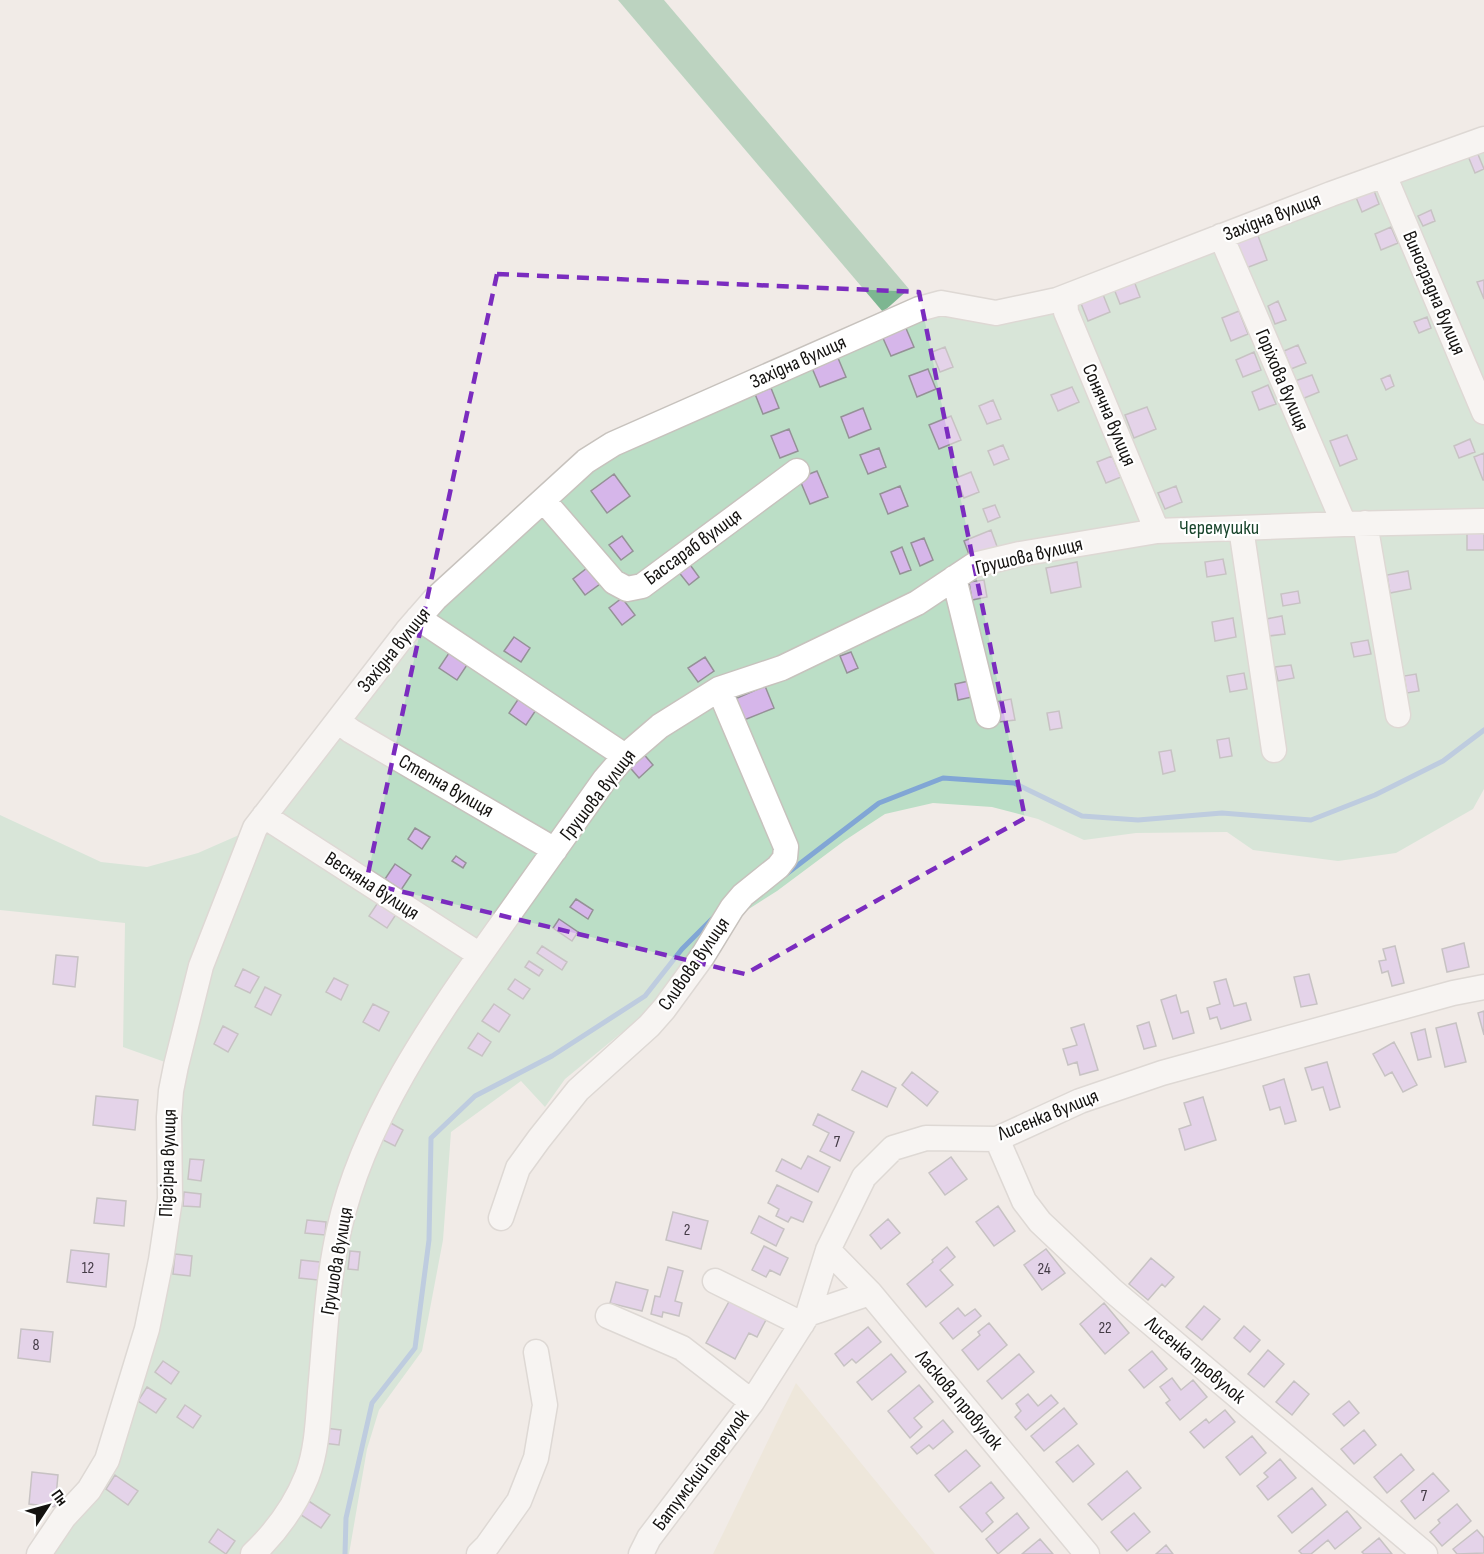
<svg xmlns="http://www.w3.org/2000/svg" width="1484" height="1554" font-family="'Sofia Sans Condensed',sans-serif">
  <rect width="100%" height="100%" fill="#f1ebe7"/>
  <path fill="#ebe2cd" d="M 796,1383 L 935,1554 L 713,1554 Z"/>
  <path fill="#bbdec6" d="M 1484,144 L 1484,789 L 1473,809 L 1396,853 L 1338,861 L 1253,850 L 1227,832 L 1136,833 L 1084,840 L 1038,819 L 992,807 L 933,803 L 885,814 L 844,841 L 777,891 L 733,919 L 661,1004 L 620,1034 L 565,1079 L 545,1107 L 521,1081 L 451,1132 L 443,1240 L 422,1351 L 379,1410 L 367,1449 L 349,1554 L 45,1554 L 67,1523 L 152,1331 L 182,1071 L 208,967 L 263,831 L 411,636 L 588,468 L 942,310 L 995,320 Z
    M 0,815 L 101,862 L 147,867 L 198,853 L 255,828 L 176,1066 L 123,1047 L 125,923 L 0,910 Z"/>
  <path fill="#7db691" d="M 618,0 L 664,0 L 909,289 L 883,312 Z"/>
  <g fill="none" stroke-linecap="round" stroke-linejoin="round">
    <path stroke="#81a6d5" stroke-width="5" d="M 785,875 L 879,803 L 943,778 L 1014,783 L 1082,816 L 1138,820 L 1222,813 L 1311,820 L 1375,795 L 1443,761 L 1484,730
      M 345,1554 L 346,1518 L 372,1403 L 415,1348 L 429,1240 L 431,1138 L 475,1096 L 552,1056 L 645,996 L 682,949 L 713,918"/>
  </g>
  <path fill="#d6b6ea" stroke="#959197" stroke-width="1.5" d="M 1477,152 L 1484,169 L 1475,173 L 1468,156 Z
    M 1373,188 L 1379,204 L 1362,212 L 1355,195 Z
    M 1431,210 L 1435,221 L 1423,226 L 1418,216 Z
    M 1391,227 L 1398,243 L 1381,250 L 1375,234 Z
    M 1257,233 L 1267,260 L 1246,268 L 1236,242 Z
    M 1484,280 L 1484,299 L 1477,282 Z
    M 1134,281 L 1140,297 L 1120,304 L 1114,289 Z
    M 1102,292 L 1110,312 L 1088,321 L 1080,301 Z
    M 1278,301 L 1286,320 L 1275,324 L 1268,306 Z
    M 1239,311 L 1248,334 L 1231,341 L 1222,318 Z
    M 1427,317 L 1431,328 L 1419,333 L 1414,322 Z
    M 905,326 L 914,347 L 891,356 L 882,336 Z
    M 1298,345 L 1306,363 L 1291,369 L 1284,351 Z
    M 945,347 L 953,367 L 940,372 L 932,352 Z
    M 1254,352 L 1261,370 L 1243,377 L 1236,360 Z
    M 838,358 L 846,377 L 820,387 L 812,368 Z
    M 928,369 L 936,389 L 917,397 L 909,376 Z
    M 1312,375 L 1319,392 L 1302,399 L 1295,381 Z
    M 1390,375 L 1394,386 L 1386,390 L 1381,379 Z
    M 1268,385 L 1276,404 L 1259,410 L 1252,392 Z
    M 1072,387 L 1079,402 L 1058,411 L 1051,395 Z
    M 771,388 L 779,408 L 763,414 L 755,394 Z
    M 993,400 L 1001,419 L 987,424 L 979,406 Z
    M 1147,407 L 1156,429 L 1134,438 L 1125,415 Z
    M 863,408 L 871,429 L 849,438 L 841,417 Z
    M 951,416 L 961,440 L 939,449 L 929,425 Z
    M 789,429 L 798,451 L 780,458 L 771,436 Z
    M 1347,435 L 1357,459 L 1340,466 L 1330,441 Z
    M 1470,439 L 1475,452 L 1459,458 L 1454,446 Z
    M 1003,445 L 1009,459 L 994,465 L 988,451 Z
    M 879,448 L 886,467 L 868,474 L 860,455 Z
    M 1484,453 L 1484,480 L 1483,480 L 1474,457 Z
    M 1112,456 L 1121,477 L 1106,483 L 1097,462 Z
    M 817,471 L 828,497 L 810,504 L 799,478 Z
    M 971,472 L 979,492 L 964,498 L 956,478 Z
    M 614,474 L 630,496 L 607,513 L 591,491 Z
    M 900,486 L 908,506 L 888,514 L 880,494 Z
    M 1176,486 L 1182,502 L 1165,509 L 1158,493 Z
    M 995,505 L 1000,517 L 988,522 L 983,509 Z
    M 991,530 L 998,549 L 971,560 L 964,541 Z
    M 1467,532 L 1484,532 L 1484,550 L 1467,550 Z
    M 622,536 L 633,551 L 621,560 L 609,545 Z
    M 924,538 L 933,560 L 920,566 L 911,543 Z
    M 902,547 L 911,570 L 900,574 L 891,552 Z
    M 1223,559 L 1226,574 L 1207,577 L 1205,562 Z
    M 688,562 L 699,577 L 689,585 L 677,570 Z
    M 1077,562 L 1081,587 L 1051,593 L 1046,568 Z
    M 587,568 L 600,584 L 585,595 L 573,579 Z
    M 1408,571 L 1411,589 L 1390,593 L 1387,575 Z
    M 984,580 L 987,597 L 972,600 L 969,582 Z
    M 1298,591 L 1300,603 L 1283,606 L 1281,594 Z
    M 622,598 L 635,615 L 622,625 L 609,608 Z
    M 1282,616 L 1285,634 L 1269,636 L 1266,619 Z
    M 1233,618 L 1236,637 L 1215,641 L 1212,622 Z
    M 514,637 L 530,648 L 521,662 L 504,651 Z
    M 1368,640 L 1371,654 L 1354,657 L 1351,643 Z
    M 851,652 L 858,668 L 847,673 L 840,656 Z
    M 449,653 L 467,665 L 457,680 L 439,668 Z
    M 705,657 L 714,671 L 698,682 L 688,668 Z
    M 1291,665 L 1294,678 L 1278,681 L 1275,667 Z
    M 1244,673 L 1247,689 L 1230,692 L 1227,676 Z
    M 1416,674 L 1419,691 L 1407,693 L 1404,676 Z
    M 969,681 L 972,697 L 958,700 L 955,684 Z
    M 765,686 L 774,708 L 744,720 L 735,699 Z
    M 519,698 L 536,710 L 526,725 L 509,713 Z
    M 1011,699 L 1015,720 L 999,722 L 995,702 Z
    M 1059,711 L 1062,728 L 1050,730 L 1047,713 Z
    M 1229,738 L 1232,756 L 1220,758 L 1217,740 Z
    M 1171,750 L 1175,771 L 1163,774 L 1159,752 Z
    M 641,751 L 653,765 L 639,778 L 626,763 Z
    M 415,828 L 430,837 L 422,849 L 408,839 Z
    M 456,856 L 466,863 L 463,868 L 452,861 Z
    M 395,864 L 411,875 L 401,890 L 385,879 Z
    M 576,899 L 593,910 L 588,919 L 570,907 Z
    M 379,901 L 397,913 L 387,928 L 369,916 Z
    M 559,919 L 578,932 L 572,941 L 553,928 Z
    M 1464,943 L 1469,967 L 1447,972 L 1442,949 Z
    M 542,946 L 567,962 L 562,970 L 537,953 Z
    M 1395,946 L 1404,983 L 1392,986 L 1388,971 L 1382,973 L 1379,961 L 1386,960 L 1383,949 Z
    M 56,955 L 78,957 L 75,987 L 53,984 Z
    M 529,961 L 543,970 L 539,976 L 525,967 Z
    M 243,969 L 259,977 L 250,993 L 235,986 Z
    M 1309,974 L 1317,1004 L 1301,1007 L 1294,977 Z
    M 334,978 L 348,985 L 341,1000 L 326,992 Z
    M 515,979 L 530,989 L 523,999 L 508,989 Z
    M 1226,979 L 1234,1006 L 1246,1003 L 1251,1020 L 1221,1029 L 1217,1017 L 1210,1019 L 1207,1008 L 1220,1004 L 1214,982 Z
    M 265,987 L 281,995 L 271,1015 L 255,1007 Z
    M 1176,995 L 1181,1013 L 1188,1011 L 1194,1033 L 1173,1039 L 1161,1000 Z
    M 373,1004 L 389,1012 L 379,1031 L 363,1022 Z
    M 494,1004 L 510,1015 L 499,1032 L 482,1021 Z
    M 1484,1011 L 1484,1035 L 1478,1013 Z
    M 1149,1022 L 1156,1046 L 1144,1049 L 1137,1026 Z
    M 1456,1023 L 1466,1062 L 1445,1067 L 1436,1028 Z
    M 1084,1024 L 1098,1070 L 1080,1075 L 1077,1062 L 1068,1065 L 1063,1049 L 1077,1045 L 1071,1028 Z
    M 223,1026 L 238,1034 L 228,1052 L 214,1044 Z
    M 1425,1029 L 1431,1057 L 1418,1060 L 1411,1033 Z
    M 478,1033 L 491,1042 L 482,1056 L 468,1048 Z
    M 1394,1042 L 1417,1085 L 1403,1092 L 1392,1072 L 1385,1076 L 1373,1054 Z
    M 1327,1062 L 1340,1107 L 1330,1110 L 1323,1087 L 1312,1090 L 1305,1068 Z
    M 862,1071 L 896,1088 L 887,1107 L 852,1090 Z
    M 912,1072 L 938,1092 L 927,1106 L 902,1085 Z
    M 1284,1079 L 1296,1121 L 1285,1124 L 1280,1107 L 1270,1110 L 1263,1086 Z
    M 96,1096 L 138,1100 L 135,1130 L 93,1125 Z
    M 1203,1097 L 1216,1140 L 1185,1150 L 1179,1129 L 1191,1125 L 1184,1103 Z
    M 818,1114 L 854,1132 L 840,1161 L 820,1151 L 829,1133 L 813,1125 Z
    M 389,1122 L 403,1130 L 395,1146 L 381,1139 Z
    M 808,1156 L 830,1167 L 818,1192 L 776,1171 L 782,1159 L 801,1169 Z
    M 951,1157 L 967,1179 L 945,1195 L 929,1173 Z
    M 190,1159 L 204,1160 L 201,1181 L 188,1179 Z
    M 777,1185 L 812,1202 L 803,1222 L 791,1217 L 788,1222 L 776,1216 L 779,1209 L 768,1203 Z
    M 184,1192 L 201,1194 L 200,1207 L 183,1206 Z
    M 97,1198 L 126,1201 L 124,1226 L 94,1223 Z
    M 998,1206 L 1015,1231 L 994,1246 L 976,1222 Z
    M 673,1212 L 708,1221 L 701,1249 L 666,1240 Z
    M 759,1216 L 784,1229 L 776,1246 L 751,1233 Z
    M 888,1219 L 900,1233 L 881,1249 L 870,1235 Z
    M 307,1220 L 326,1222 L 325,1235 L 305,1233 Z
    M 764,1246 L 788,1258 L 780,1275 L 770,1270 L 766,1277 L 752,1270 Z
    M 947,1247 L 955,1257 L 940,1270 L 953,1285 L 926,1307 L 907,1284 L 933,1262 L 932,1260 Z
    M 1046,1249 L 1065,1273 L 1042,1290 L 1024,1265 Z
    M 71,1250 L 109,1254 L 106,1287 L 67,1282 Z
    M 350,1251 L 360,1252 L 358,1270 L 348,1269 Z
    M 175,1254 L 192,1256 L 190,1276 L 173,1274 Z
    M 1151,1258 L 1174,1277 L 1165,1287 L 1162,1284 L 1148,1300 L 1129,1284 Z
    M 301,1260 L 320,1262 L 318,1280 L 299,1278 Z
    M 668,1267 L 683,1271 L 675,1301 L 682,1303 L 679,1316 L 663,1312 L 662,1317 L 651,1314 L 655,1296 L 660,1297 Z
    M 616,1282 L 648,1290 L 642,1311 L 610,1303 Z
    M 731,1298 L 767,1318 L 757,1337 L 749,1333 L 735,1359 L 706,1343 Z
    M 1104,1303 L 1129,1333 L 1105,1354 L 1080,1324 Z
    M 1204,1306 L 1220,1319 L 1202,1340 L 1186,1327 Z
    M 958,1308 L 965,1316 L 975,1309 L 981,1316 L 953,1339 L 940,1323 Z
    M 989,1323 L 1007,1345 L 978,1370 L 962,1350 L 980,1335 L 978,1332 Z
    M 1244,1326 L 1260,1340 L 1250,1352 L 1234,1338 Z
    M 868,1327 L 881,1342 L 856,1363 L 852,1359 L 844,1366 L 835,1354 Z
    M 21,1329 L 53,1332 L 50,1362 L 18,1358 Z
    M 1268,1350 L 1284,1364 L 1264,1387 L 1248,1374 Z
    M 1152,1351 L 1167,1369 L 1144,1388 L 1129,1370 Z
    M 891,1354 L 906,1372 L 872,1400 L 857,1382 Z
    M 1019,1354 L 1034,1372 L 1002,1399 L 987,1381 Z
    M 163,1361 L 179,1372 L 171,1384 L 155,1372 Z
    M 1172,1378 L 1181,1390 L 1193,1380 L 1207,1397 L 1180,1420 L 1166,1403 L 1170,1400 L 1160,1387 Z
    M 1294,1381 L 1309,1394 L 1292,1415 L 1276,1402 Z
    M 919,1385 L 933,1402 L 914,1418 L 922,1427 L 910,1438 L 888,1411 Z
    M 147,1387 L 166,1399 L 156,1413 L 138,1401 Z
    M 1028,1394 L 1038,1406 L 1051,1395 L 1058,1403 L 1026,1430 L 1015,1417 L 1021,1411 L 1016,1404 Z
    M 1349,1401 L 1359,1413 L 1344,1426 L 1333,1414 Z
    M 185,1405 L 201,1416 L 193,1428 L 177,1417 Z
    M 1064,1408 L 1077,1424 L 1044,1451 L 1031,1436 Z
    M 1225,1410 L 1235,1422 L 1204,1448 L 1190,1432 L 1206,1419 L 1209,1423 Z
    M 943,1420 L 953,1432 L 933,1449 L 929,1445 L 917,1454 L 911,1447 Z
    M 325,1428 L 341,1430 L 339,1445 L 323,1443 Z
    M 1364,1430 L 1376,1445 L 1354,1464 L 1341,1449 Z
    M 1252,1436 L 1266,1453 L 1240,1475 L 1226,1457 Z
    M 1078,1445 L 1094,1464 L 1073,1482 L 1056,1462 Z
    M 966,1450 L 980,1466 L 949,1492 L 935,1475 Z
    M 1401,1454 L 1414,1470 L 1387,1493 L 1374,1477 Z
    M 1280,1459 L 1296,1478 L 1268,1500 L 1257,1486 L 1268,1477 L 1264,1473 Z
    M 1127,1471 L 1141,1488 L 1102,1520 L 1088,1504 Z
    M 32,1472 L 58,1475 L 55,1507 L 29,1504 Z
    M 1433,1473 L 1449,1491 L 1415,1519 L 1401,1501 Z
    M 115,1475 L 138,1491 L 128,1505 L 106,1489 Z
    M 991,1482 L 1004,1498 L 986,1513 L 993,1522 L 982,1532 L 960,1507 Z
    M 1312,1488 L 1326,1505 L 1292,1533 L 1278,1516 Z
    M 307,1500 L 330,1515 L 321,1528 L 298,1513 Z
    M 1457,1504 L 1471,1521 L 1442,1546 L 1430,1532 L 1440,1523 L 1438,1520 Z
    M 1347,1511 L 1361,1528 L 1335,1549 L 1328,1540 L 1311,1554 L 1302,1554 L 1299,1551 Z
    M 1017,1513 L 1029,1528 L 998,1554 L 986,1539 Z
    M 1134,1513 L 1150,1532 L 1127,1551 L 1111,1532 Z
    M 218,1529 L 235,1541 L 226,1554 L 209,1542 Z
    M 1477,1530 L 1484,1538 L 1484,1553 L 1457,1554 L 1453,1549 Z
    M 1379,1538 L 1392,1554 L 1364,1554 L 1362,1552 Z
    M 1040,1539 L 1053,1554 L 1022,1554 Z
    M 1166,1545 L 1173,1554 L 1156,1554 Z"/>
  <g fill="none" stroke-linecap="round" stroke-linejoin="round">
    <g stroke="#c7c2bd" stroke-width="27">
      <path id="minor" d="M 1384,175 L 1484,412
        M 1221,236 L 1344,524
        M 1065,297 L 1066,312 L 1157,531
        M 544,501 L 614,582 L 627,589 L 642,586 L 797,471
        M 1365,523 L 1398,715
        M 1241,528 L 1274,750
        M 954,578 L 988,716
        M 418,618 L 625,756
        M 338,721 L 351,731 L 555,850
        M 264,816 L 480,955
        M 997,1139 L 1024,1201 L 1040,1222 L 1113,1291 L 1425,1554
        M 501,1218 L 518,1168 L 539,1139 L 578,1090 L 649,1026 L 664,1009 L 702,957 L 732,908 L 743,895 L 778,867 L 785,858 L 786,847 L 719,689
        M 828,1250 L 870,1293 L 1087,1554
        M 715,1281 L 802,1324
        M 808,1314 L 870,1293
        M 608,1316 L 682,1348 L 752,1402
        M 39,1554 L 64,1517 L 89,1490 L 107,1460 L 147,1329 L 161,1260 L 170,1199 L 169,1117 L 171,1091 L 176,1066 L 201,966 L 255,828 L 407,631 L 435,599 L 586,461 L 613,444 L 919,309 L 941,303 L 996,313 L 1057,300 L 1331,194 L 1484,139
        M 253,1554 C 276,1532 295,1506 307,1476 C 317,1450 318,1419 320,1392 C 325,1338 327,1282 339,1230 C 363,1121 434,1020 497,931 C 533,881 569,830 605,779 L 625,756 L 660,726 L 719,689 L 782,668 L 917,603 L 974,565 L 1020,554 L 1157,531 L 1344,524 L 1484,521
        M 479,1554 L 487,1546 L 519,1501 L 536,1458 L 545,1405 L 536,1352
        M 641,1554 L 649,1538 L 752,1402 L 808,1314 L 828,1250 L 864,1177 L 893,1148 L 926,1138 L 997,1139 L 1080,1101 L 1162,1073 L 1453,993 L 1484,987"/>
    </g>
    <use href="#minor" stroke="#fff" stroke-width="24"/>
  </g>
  <path d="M0 0H1484V1554H0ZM 497,274 L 919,292 L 1025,818 L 745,974 L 366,883 Z" fill="#f1ebe7" fill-opacity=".55" fill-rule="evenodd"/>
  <path fill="none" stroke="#7b2cbf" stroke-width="4.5" stroke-dasharray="12 8" stroke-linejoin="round" d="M 497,274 L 919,292 L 1025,818 L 745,974 L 366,883 Z"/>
  <g text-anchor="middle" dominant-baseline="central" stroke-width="4.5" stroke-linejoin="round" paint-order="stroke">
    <g font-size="16" fill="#443b46">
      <text x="837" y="1142">7</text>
      <text x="687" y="1230">2</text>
      <text x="88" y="1268">12</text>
      <text x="1044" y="1269">24</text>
      <text x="1105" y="1328">22</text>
      <text x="36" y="1345">8</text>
      <text x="1424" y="1496">7</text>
    </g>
    <g font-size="20" fill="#141210" stroke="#fff">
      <text transform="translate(1272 217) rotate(-21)">Західна вулиця</text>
      <text transform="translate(1434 293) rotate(67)">Виноградна вулиця</text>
      <text transform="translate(798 362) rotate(-24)">Західна вулиця</text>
      <text transform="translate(1282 380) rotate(67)">Горіхова вулиця</text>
      <text transform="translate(1109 415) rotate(67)">Сонячна вулиця</text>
      <text transform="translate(693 547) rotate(-36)">Бассараб вулиця</text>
      <text transform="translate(1029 556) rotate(-13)">Грушова вулиця</text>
      <text transform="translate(394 650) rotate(-51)">Західна вулиця</text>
      <text transform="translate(446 786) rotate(30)">Степна вулиця</text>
      <text transform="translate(598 795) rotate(-52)">Грушова вулиця</text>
      <text transform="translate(372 886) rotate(33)">Весняна вулиця</text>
      <text transform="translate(694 964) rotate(-55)">Сливова вулиця</text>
      <text transform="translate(1048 1115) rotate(-22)">Лисенка вулиця</text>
      <text transform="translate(168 1163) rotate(-88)">Підгірна вулиця</text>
      <text transform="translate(337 1261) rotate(-80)">Грушова вулиця</text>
      <text transform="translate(1195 1360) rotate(40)">Лисенка провулок</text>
      <text transform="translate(959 1400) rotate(50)">Ласкова провулок</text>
      <text transform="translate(701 1470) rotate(-53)">Батумский переулок</text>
    </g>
    <g font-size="20" fill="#18442b" stroke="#fff">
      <text x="1219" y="528">Черемушки</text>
    </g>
  </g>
  <g transform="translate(48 1506) rotate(54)" stroke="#ffffff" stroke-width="4.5" paint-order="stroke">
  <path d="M0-4.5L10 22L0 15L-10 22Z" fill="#141210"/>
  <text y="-9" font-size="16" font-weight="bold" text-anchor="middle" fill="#141210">Пн</text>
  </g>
</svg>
